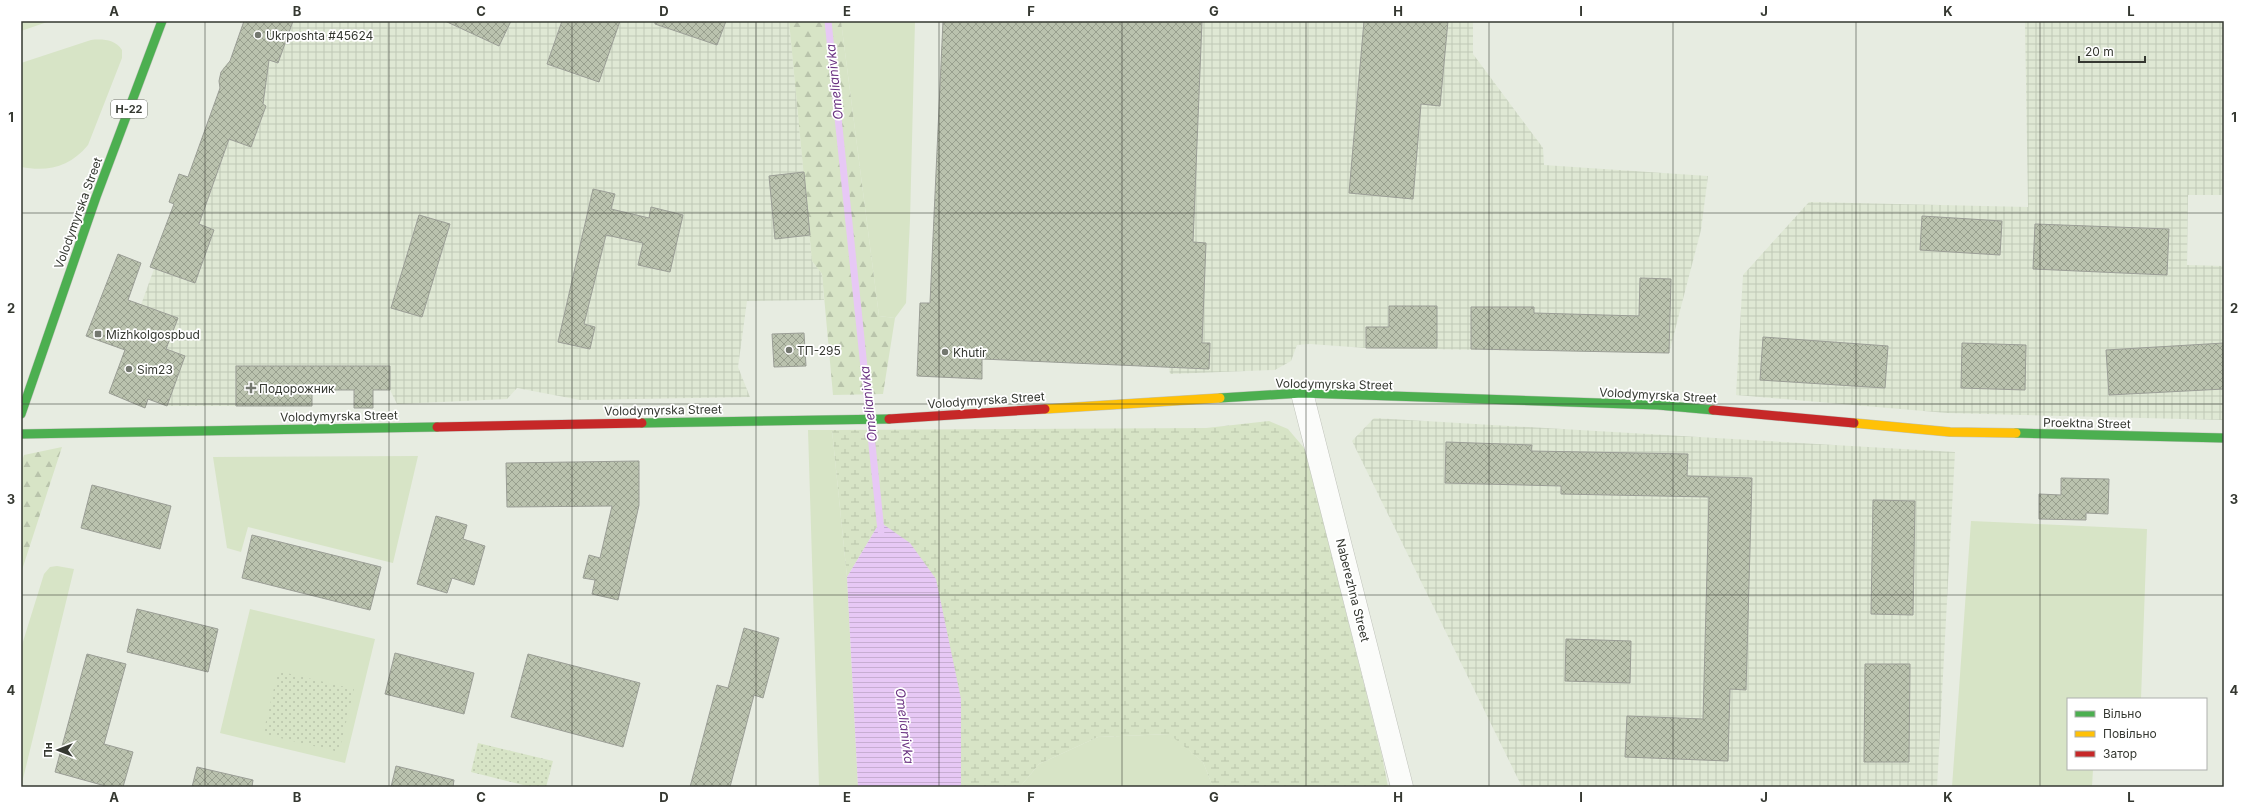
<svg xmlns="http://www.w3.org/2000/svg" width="2245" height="808" font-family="Inter,sans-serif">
  <defs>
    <pattern id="industrial-grid" width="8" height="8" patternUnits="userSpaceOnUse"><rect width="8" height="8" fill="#dfe8d4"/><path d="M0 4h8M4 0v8" fill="none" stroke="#c0c8b6"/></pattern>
    <pattern id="forest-firs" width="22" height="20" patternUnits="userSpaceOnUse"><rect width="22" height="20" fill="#d7e4c6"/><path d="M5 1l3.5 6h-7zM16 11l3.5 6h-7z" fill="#b9c4ab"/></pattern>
    <pattern id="wetland-marsh" width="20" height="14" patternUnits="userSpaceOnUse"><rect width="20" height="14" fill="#d7e4c6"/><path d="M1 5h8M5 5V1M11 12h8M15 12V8" fill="none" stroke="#b9c4ab"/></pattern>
    <pattern id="park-dots" width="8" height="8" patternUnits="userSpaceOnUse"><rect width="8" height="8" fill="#d7e4c6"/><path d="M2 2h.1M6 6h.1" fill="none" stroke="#b9c4ab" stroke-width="1.8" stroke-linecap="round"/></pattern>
    <pattern id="water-rules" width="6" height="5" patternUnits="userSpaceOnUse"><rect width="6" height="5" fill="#e7c8f5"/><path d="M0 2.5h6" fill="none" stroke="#c7add2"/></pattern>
    <pattern id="building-cross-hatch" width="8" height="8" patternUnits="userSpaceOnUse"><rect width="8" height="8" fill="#bac2ae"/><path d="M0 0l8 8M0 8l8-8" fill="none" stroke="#989f8e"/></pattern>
  </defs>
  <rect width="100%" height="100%" fill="#e7ece1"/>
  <path fill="url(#industrial-grid)" d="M 244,21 L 789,21 L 812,261 L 822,274 L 824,300 L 747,301 L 738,367 L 750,397 L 580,400 L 517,388 L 507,399 L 397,404 L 390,390 L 291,390 L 290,406 L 167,406 L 148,399 L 145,408 L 109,393 L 154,269 L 150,267 L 170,214 L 174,215 L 177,205 L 169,202 L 176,181 L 179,174 L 188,177 L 220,88 L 219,81 L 221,72 L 225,65 L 232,60 Z
    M 943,21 L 1473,21 L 1473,54 L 1543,148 L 1544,165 L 1708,176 L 1701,230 L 1669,353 L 1366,348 L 1310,344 L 1297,345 L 1291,361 L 1275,370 L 1170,374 L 1169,367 L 920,326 L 920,303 L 930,303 Z
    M 2025,21 L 2224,21 L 2224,195 L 2188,195 L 2187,265 L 2224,266 L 2224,420 L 1947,413 L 1736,395 L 1743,275 L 1809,202 L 2028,207 Z
    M 1374,418 L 1955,452 L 1937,787 L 1522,787 L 1352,441 Z"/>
  <path fill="#d7e4c6" d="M 21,21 L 50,21 L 21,31 Z
    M 841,21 L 915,21 L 910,220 L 906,303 L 895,318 L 879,316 Z
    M 91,40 C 102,39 115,39 122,50 L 122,58 L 88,145 C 70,167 48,172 21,167 L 21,63 Z
    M 808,430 L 832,430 L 847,577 L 858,787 L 819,787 Z
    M 418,456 L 393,563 L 248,527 L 241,552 L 227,548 L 213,457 Z
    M 1971,521 L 2147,529 L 2141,699 L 2068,699 L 2068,769 L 2093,769 L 2092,787 L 1952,787 Z
    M 57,566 L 74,569 L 21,787 L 21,648 L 44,574 L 50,567 Z
    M 250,609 L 375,639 L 345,763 L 220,733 Z
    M 1170,734 L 1203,762 L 1213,787 L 1020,787 L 1039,764 L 1098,737 Z"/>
  <path fill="url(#forest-firs)" d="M 789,21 L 841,21 L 879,316 L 895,318 L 883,394 L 833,395 L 822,274 L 812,261 Z
    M 62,447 L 21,573 L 21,464 L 24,455 Z"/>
  <path fill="url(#wetland-marsh)" d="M 1269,421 L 1288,429 L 1305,449 L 1382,756 L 1388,787 L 1213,787 L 1203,762 L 1169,734 L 1098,737 L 1039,764 L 1020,787 L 961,787 L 961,699 L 880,522 L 847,577 L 832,430 L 1206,428 Z"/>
  <path fill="url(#park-dots)" d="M 278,671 L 354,689 L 339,752 L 263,734 Z
    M 478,743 L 553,761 L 546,787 L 531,787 L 471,772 Z"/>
  <path fill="url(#water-rules)" d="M 880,522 L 910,543 L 936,579 L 961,699 L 961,787 L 858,787 L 847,577 Z"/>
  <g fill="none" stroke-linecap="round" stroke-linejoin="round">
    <path stroke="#e7c8f5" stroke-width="7" d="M 828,21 L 881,531"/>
  </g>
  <path fill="url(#building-cross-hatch)" stroke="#9b9e96" d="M 244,21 L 293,21 L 278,63 L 269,60 L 263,104 L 266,106 L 251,147 L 229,139 L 199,224 L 214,230 L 195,283 L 150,267 L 174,204 L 169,202 L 179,174 L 188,177 L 220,88 L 219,81 L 221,72 L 230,61 Z
    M 445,21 L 511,21 L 499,46 Z
    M 562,21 L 620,21 L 599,82 L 547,64 Z
    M 655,21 L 726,21 L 717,45 L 655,24 Z
    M 943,21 L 1202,21 L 1193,242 L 1206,243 L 1202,343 L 1210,343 L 1209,369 L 982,359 L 982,379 L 917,376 L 920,303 L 930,303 Z
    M 1364,21 L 1448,21 L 1440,106 L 1421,104 L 1413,199 L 1349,193 Z
    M 804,172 L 810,235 L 775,239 L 769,176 Z
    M 593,189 L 615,194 L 611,209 L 649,218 L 651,207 L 683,215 L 670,272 L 638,265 L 643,243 L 606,235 L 584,324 L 595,327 L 590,349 L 558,342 Z
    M 419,215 L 450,224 L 422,317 L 391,308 Z
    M 1922,216 L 2002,221 L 2000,255 L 1920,250 Z
    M 2035,224 L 2169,229 L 2167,275 L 2033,269 Z
    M 118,254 L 141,263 L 128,300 L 178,318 L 166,349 L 185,356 L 167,406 L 148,399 L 145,408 L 109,393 L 125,350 L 86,336 Z
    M 1640,278 L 1671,279 L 1669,353 L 1471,349 L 1471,307 L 1534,307 L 1534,313 L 1639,316 Z
    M 1389,306 L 1437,306 L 1437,348 L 1366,348 L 1366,327 L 1389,327 Z
    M 804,333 L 806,366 L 774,367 L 772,334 Z
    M 1763,337 L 1888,346 L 1885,388 L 1760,380 Z
    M 1962,343 L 2026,345 L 2025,390 L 1961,388 Z
    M 2224,343 L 2224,389 L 2109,395 L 2106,350 Z
    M 236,366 L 390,366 L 390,390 L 373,390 L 373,408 L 354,408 L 354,390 L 312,390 L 312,406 L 236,406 Z
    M 1446,442 L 1532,445 L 1531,451 L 1688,454 L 1687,476 L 1752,478 L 1746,690 L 1730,689 L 1728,761 L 1625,757 L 1627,716 L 1703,719 L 1709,497 L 1561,494 L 1561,486 L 1445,483 Z
    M 639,461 L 639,505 L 618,600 L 592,594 L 595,580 L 583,578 L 589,555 L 600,558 L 612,506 L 507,507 L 506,463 Z
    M 2061,478 L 2109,479 L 2108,514 L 2086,513 L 2086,520 L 2039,519 L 2039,494 L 2061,495 Z
    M 92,485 L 171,506 L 160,549 L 81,528 Z
    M 1873,500 L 1915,501 L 1913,615 L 1871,614 Z
    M 436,516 L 467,525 L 463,539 L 485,546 L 474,585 L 452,578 L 447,593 L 417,584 Z
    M 252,535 L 381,567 L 370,610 L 242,578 Z
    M 137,609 L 218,629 L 208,672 L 127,652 Z
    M 744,628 L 779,638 L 763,698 L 754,695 L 730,787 L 690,787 L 717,685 L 728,688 Z
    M 1566,639 L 1631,641 L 1630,683 L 1565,681 Z
    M 395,653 L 474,673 L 464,714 L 385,694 Z
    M 87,654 L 126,664 L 104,744 L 133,752 L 123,787 L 109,787 L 55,772 Z
    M 528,654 L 640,683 L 623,747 L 511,717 Z
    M 1865,664 L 1910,664 L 1909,762 L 1864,762 Z
    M 396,766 L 454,780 L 453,787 L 391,787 Z
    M 197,767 L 253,780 L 252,787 L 192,787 Z"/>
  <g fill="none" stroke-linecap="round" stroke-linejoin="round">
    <g stroke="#bfc2ba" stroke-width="23">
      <path id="street" d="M 1302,393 L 1402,787"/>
    </g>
    <g stroke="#bfc2ba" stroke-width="10">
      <path id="fast" d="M 1220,398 L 1302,393 L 1658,405 L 1713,410
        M 21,414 L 96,197 L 162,21
        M 642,423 L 889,419
        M 2016,433 L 2224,438
        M 21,434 L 437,427"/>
    </g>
    <g stroke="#bfc2ba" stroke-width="10">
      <path id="slow" d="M 1045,409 L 1220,398
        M 1854,423 L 1950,432 L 2016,433"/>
    </g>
    <g stroke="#bfc2ba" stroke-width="10">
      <path id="jam" d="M 1713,410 L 1854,423
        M 889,419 L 1045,409
        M 437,427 L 642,423"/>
    </g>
    <use href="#street" stroke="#fbfcfa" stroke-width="22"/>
    <use href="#fast" stroke="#4caf50" stroke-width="9"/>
    <use href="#slow" stroke="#ffc107" stroke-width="9"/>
    <use href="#jam" stroke="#c62828" stroke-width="9"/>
  </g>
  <path fill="none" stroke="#353831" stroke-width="1" stroke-opacity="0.55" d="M 205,21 L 205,787M 389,21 L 389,787M 572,21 L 572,787M 756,21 L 756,787M 939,21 L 939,787M 1122,21 L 1122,787M 1306,21 L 1306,787M 1489,21 L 1489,787M 1673,21 L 1673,787M 1856,21 L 1856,787M 2040,21 L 2040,787M 21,213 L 2224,213M 21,404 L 2224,404M 21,595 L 2224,595"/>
  <g fill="#73776f" stroke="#fff" stroke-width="1.5">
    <circle cx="258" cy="35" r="4"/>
    <rect x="94" y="330" width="8" height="8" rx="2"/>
    <circle cx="789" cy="350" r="4"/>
    <circle cx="945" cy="352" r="4"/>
    <circle cx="129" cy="369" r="4"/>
    <path d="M249 382h4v4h4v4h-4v4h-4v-4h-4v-4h4z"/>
  </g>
  <g text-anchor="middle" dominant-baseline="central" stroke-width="3.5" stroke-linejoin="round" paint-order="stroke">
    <rect fill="#fff" stroke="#72746f" stroke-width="1" x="111" y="100" width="36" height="18" rx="3"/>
    <g font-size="11" font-weight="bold" fill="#353831">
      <text x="129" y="109">Н-22</text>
    </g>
    <g font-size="12" fill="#353831" stroke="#fff" text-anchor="start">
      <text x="266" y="35">Ukrposhta #45624</text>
      <text x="106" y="334">Mizhkolgospbud</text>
      <text x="797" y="350">ТП-295</text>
      <text x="953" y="352">Khutir</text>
      <text x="137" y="369">Sim23</text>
      <text x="259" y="388">Подорожник</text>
    </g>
    <g font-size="12" fill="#353831" stroke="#fff">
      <text transform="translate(78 213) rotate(-70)">Volodymyrska Street</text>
      <text transform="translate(1334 384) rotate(1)">Volodymyrska Street</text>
      <text transform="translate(1658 395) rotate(3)">Volodymyrska Street</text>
      <text transform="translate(986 400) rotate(-4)">Volodymyrska Street</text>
      <text transform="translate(663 410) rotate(-1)">Volodymyrska Street</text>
      <text transform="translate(339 416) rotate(-1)">Volodymyrska Street</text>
      <text transform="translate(2087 423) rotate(1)">Proektna Street</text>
      <text transform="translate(1353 590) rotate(76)">Naberezhna Street</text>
    </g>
    <g font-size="13" font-style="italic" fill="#6b3382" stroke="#fff">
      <text transform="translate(834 82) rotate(-96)">Omelianivka</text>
      <text transform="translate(868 404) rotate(-96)">Omelianivka</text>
      <text transform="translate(905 726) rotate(83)">Omelianivka</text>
    </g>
  </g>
  <rect width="2245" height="808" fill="none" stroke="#ffffff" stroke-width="44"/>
  <rect x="2067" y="698" width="140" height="72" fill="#ffffff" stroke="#aeafad"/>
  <rect x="2075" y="711" width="20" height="6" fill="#4caf50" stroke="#aeafad"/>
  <text x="2103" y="718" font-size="12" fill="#353831">Вільно</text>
  <rect x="2075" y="731" width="20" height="6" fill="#ffc107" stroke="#aeafad"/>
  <text x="2103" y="738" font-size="12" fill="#353831">Повільно</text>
  <rect x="2075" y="751" width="20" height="6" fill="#c62828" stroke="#aeafad"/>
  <text x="2103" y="758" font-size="12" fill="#353831">Затор</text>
  <g transform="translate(58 750) rotate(270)" stroke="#ffffff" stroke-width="3" paint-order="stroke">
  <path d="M0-3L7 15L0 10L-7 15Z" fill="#353831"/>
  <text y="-6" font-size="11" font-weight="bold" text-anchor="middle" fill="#353831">Пн</text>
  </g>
  <path d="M2079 56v6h66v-6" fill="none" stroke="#353831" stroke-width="2"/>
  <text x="2085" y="56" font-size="12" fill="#353831" stroke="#ffffff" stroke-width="3" paint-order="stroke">20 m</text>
  <rect x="22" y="22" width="2201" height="764" fill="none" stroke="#353831" stroke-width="1.5"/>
  <g font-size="13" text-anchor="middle" font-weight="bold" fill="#353831">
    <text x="114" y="16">A</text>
    <text x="297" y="16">B</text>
    <text x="481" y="16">C</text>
    <text x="664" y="16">D</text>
    <text x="847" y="16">E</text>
    <text x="1031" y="16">F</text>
    <text x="1214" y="16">G</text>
    <text x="1398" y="16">H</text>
    <text x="1581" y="16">I</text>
    <text x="1764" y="16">J</text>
    <text x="1948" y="16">K</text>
    <text x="2131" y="16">L</text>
    <text x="11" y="122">1</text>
    <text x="2234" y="122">1</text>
    <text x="11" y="313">2</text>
    <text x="2234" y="313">2</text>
    <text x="11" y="504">3</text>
    <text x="2234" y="504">3</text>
    <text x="11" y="695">4</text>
    <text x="2234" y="695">4</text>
    <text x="114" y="802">A</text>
    <text x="297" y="802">B</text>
    <text x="481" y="802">C</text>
    <text x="664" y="802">D</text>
    <text x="847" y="802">E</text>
    <text x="1031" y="802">F</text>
    <text x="1214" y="802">G</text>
    <text x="1398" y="802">H</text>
    <text x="1581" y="802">I</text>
    <text x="1764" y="802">J</text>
    <text x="1948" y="802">K</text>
    <text x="2131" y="802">L</text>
  </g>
</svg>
